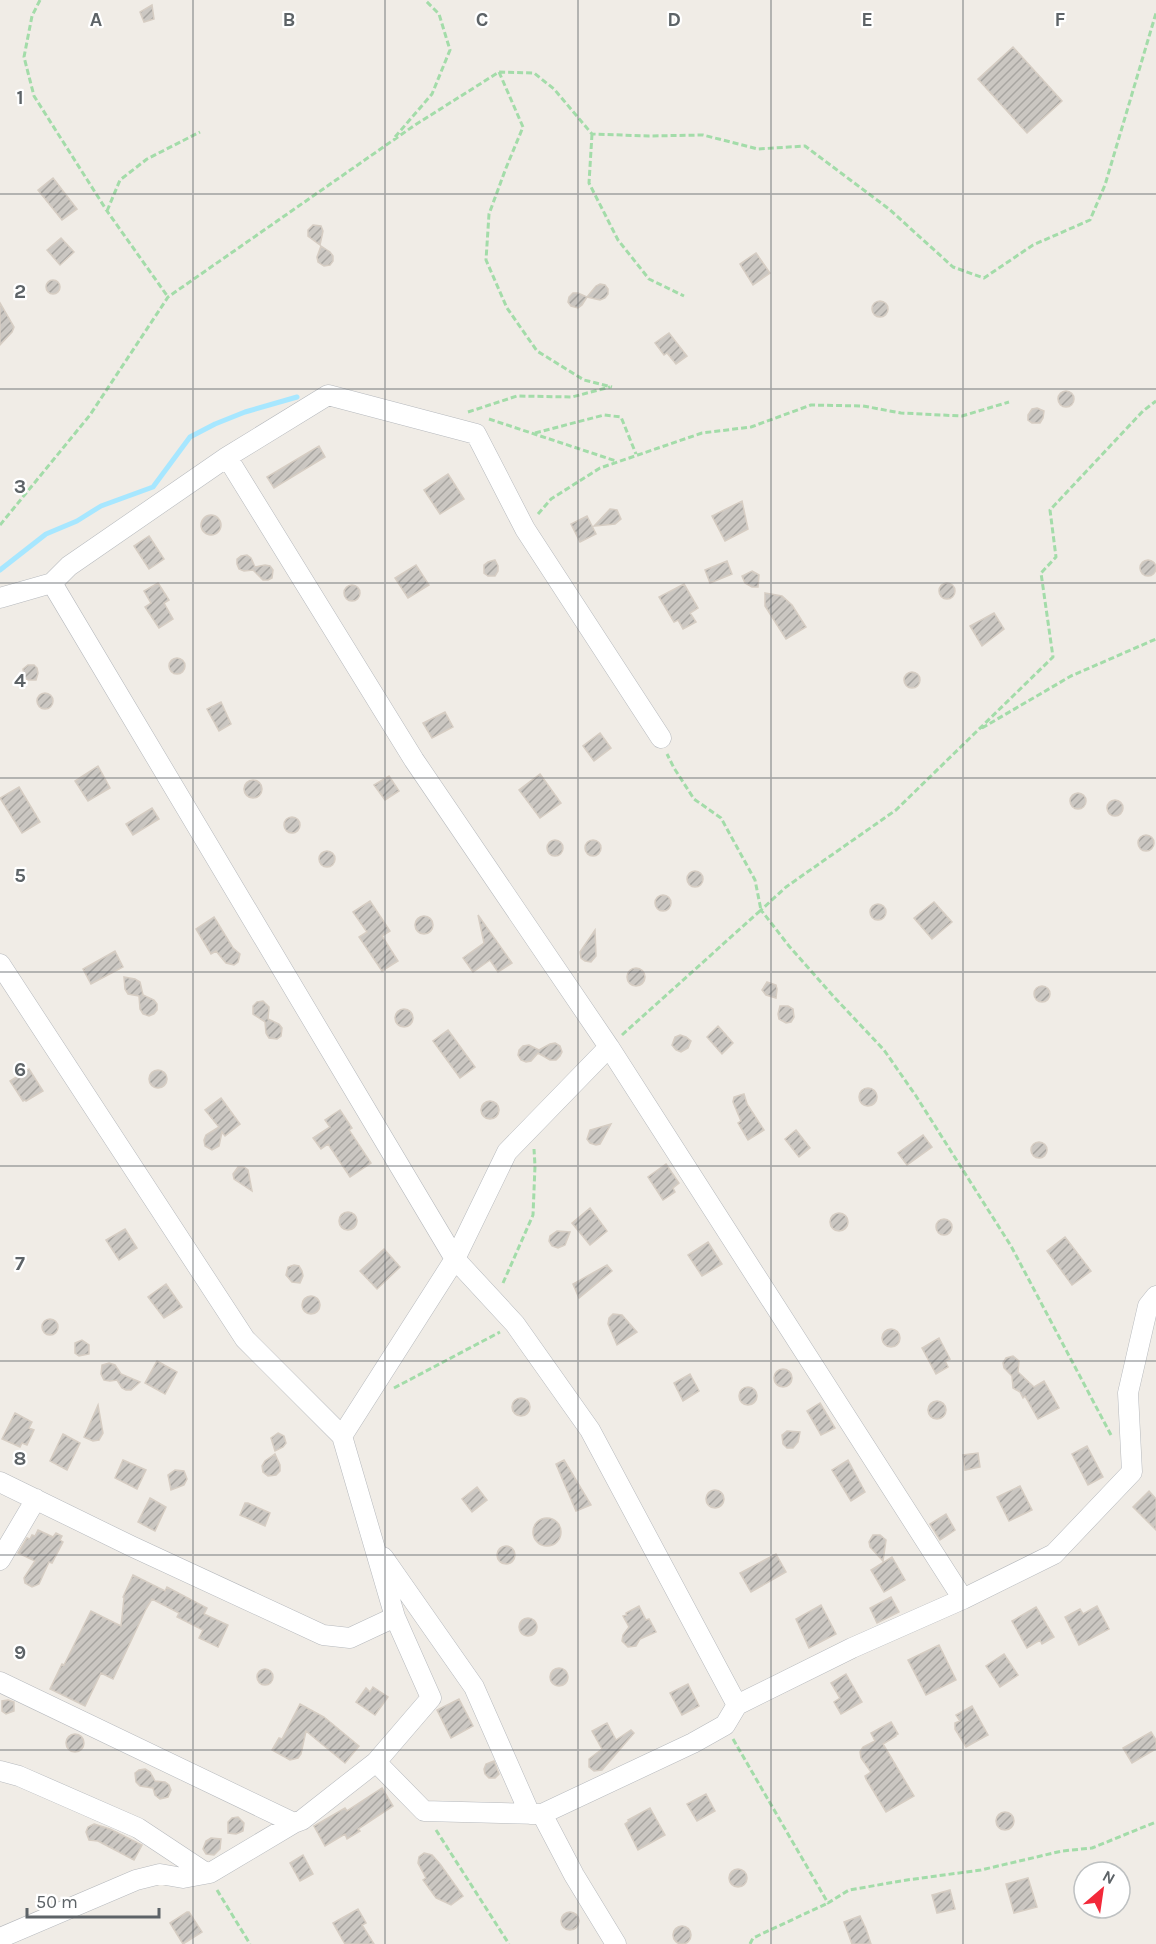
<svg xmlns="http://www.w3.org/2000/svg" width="1156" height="1944" font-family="Karla,sans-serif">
  <defs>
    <pattern id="building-hatch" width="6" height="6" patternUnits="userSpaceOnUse" patternTransform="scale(1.5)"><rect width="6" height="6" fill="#cbc7c2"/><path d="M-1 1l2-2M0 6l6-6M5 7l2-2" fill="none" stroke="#a8a5a1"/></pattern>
  </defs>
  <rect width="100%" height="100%" fill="#f0ece6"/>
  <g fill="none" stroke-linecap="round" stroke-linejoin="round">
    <path stroke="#a7e7ff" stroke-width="5" d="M 0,570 L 46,534 L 77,521 L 101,506 L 153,487 L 190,437 L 215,424 L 245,412 L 297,397"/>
  </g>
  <path fill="url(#building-hatch)" stroke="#d6cdc3" stroke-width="1.5" d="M 152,5 L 154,19 L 144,22 L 140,12 Z
    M 1013,47 L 1062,101 L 1027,133 L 978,79 Z
    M 53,178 L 77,209 L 62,220 L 38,190 Z
    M 313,225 L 321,226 L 323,231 L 320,245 L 308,236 L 308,230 Z
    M 61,238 L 74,252 L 60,265 L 47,250 Z
    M 321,246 L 330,252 L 333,256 L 333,261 L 330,265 L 324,266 L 318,262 L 317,257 Z
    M 756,253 L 770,273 L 753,285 L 740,264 Z
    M46 287a7 7 0 1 1 14 0a7 7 0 1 1-14 0Z
    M 600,284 L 605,285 L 608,289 L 608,294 L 605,298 L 600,300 L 587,297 L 596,286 Z
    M 573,293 L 578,293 L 587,297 L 582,305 L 578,308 L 571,306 L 568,302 L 569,297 Z
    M872 309a8 8 0 1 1 16 0a8 8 0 1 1-16 0Z
    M 0,303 L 14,327 L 12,332 L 0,345 Z
    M 669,333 L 687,356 L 676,364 L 667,353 L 664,355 L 655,343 Z
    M1058 399a8 8 0 1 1 16 0a8 8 0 1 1-16 0Z
    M 1037,408 L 1044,411 L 1043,418 L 1040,423 L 1032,423 L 1028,420 L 1028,415 L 1032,409 Z
    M 319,446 L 325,457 L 274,488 L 267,477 Z
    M 448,474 L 464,499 L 440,514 L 424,490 Z
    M 742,501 L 748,529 L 725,541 L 712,516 Z
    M 610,509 L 617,510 L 621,519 L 615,524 L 594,526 Z
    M201 525a10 10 0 1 1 20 0a10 10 0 1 1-20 0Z
    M 587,516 L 596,534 L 580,542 L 571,524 Z
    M 149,536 L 164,559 L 149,569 L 134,546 Z
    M 247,555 L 251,558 L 255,567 L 265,565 L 270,566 L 273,570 L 272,578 L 268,580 L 263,580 L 253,570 L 244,571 L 239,569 L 237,564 L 237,559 L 241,556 Z
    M 495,560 L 498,566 L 498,571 L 495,576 L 488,576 L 484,573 L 484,565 L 488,562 Z
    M1140 568a8 8 0 1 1 16 0a8 8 0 1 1-16 0Z
    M 727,561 L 732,574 L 710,583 L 705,570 Z
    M 416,565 L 429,585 L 408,598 L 395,578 Z
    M 752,571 L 759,575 L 758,587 L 752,587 L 745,583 L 742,576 Z
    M 158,583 L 169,600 L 164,603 L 173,619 L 159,628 L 145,607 L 151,603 L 144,591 Z
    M939 591a8 8 0 1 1 16 0a8 8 0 1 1-16 0Z
    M 684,584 L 698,608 L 690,613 L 696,622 L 683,629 L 678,620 L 674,622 L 659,597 Z
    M344 593a8 8 0 1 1 16 0a8 8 0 1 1-16 0Z
    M 765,593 L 782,596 L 792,605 L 806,627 L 786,639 L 765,606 Z
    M 994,613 L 1004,629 L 982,646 L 970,626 Z
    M169 666a8 8 0 1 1 16 0a8 8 0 1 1-16 0Z
    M 28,665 L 34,665 L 37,668 L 38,673 L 36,680 L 28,680 L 24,677 L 23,669 Z
    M904 680a8 8 0 1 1 16 0a8 8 0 1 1-16 0Z
    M37 701a8 8 0 1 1 16 0a8 8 0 1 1-16 0Z
    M 221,702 L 231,724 L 219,731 L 207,709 Z
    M 445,712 L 453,727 L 432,738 L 423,723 Z
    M 600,733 L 611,748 L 594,761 L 583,746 Z
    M 98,766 L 110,788 L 88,801 L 75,781 Z
    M 540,774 L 561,803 L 540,818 L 519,790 Z
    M 389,776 L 399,791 L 385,800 L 374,785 Z
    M244 789a9 9 0 1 1 18 0a9 9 0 1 1-18 0Z
    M 19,787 L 40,822 L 22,833 L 0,798 Z
    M1070 801a8 8 0 1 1 16 0a8 8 0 1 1-16 0Z
    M1107 808a8 8 0 1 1 16 0a8 8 0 1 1-16 0Z
    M 152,808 L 159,819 L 133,835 L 126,824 Z
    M284 825a8 8 0 1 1 16 0a8 8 0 1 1-16 0Z
    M1138 843a8 8 0 1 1 16 0a8 8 0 1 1-16 0Z
    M547 848a8 8 0 1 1 16 0a8 8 0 1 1-16 0Z
    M585 848a8 8 0 1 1 16 0a8 8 0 1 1-16 0Z
    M319 859a8 8 0 1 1 16 0a8 8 0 1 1-16 0Z
    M687 879a8 8 0 1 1 16 0a8 8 0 1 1-16 0Z
    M655 903a8 8 0 1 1 16 0a8 8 0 1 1-16 0Z
    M 370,901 L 390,931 L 382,936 L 398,961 L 382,971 L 359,937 L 367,932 L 353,912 Z
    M 934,902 L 952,922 L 932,939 L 914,918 Z
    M870 912a8 8 0 1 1 16 0a8 8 0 1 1-16 0Z
    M 478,915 L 512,963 L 498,972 L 490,960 L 473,972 L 463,958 L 484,943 Z
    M415 925a9 9 0 1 1 18 0a9 9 0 1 1-18 0Z
    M 214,917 L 233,948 L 240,954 L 238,962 L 234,965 L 226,963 L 216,951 L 211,954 L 196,929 Z
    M 595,930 L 596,956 L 591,962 L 585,961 L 581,958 L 580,952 Z
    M 115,951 L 123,967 L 91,984 L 83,969 Z
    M627 977a9 9 0 1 1 18 0a9 9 0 1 1-18 0Z
    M 124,977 L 135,979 L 140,982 L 143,995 L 154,1000 L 157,1004 L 157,1010 L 154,1014 L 149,1016 L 143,1014 L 140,1009 L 139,996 L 128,994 L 125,989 Z
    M 767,982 L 776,985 L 777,989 L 776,998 L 766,995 L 762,990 Z
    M1034 994a8 8 0 1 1 16 0a8 8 0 1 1-16 0Z
    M 263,1001 L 269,1007 L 268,1019 L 279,1024 L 282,1028 L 281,1036 L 277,1039 L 269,1038 L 266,1033 L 265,1022 L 253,1014 L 253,1006 L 257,1002 Z
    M 780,1006 L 788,1006 L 793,1009 L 794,1017 L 791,1022 L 786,1023 L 779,1019 L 778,1014 Z
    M395 1018a9 9 0 1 1 18 0a9 9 0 1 1-18 0Z
    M 718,1026 L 733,1043 L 722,1054 L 707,1037 Z
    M 448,1030 L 475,1067 L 460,1078 L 433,1041 Z
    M 680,1035 L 686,1037 L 691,1041 L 688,1048 L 681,1052 L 676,1050 L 672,1045 L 675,1037 Z
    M 555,1043 L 560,1046 L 562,1052 L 560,1056 L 556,1060 L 550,1060 L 538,1053 L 531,1061 L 526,1062 L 521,1060 L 518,1055 L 519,1050 L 523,1046 L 529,1045 L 539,1050 L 550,1044 Z
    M 29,1069 L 43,1091 L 26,1101 L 25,1100 L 23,1101 L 10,1081 Z
    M149 1079a9 9 0 1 1 18 0a9 9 0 1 1-18 0Z
    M859 1097a9 9 0 1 1 18 0a9 9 0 1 1-18 0Z
    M 744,1094 L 747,1104 L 764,1130 L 748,1140 L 738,1123 L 741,1121 L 733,1102 L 734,1097 Z
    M 221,1098 L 240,1124 L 225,1136 L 222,1132 L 219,1146 L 212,1150 L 205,1146 L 204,1140 L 206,1135 L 219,1127 L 205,1110 Z
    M481 1110a9 9 0 1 1 18 0a9 9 0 1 1-18 0Z
    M 340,1110 L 352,1128 L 349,1130 L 371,1163 L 350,1177 L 328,1144 L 321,1149 L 313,1138 L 330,1127 L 325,1120 Z
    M 611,1124 L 600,1144 L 596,1145 L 590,1143 L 587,1139 L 590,1130 Z
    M 796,1130 L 810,1148 L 799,1157 L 785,1139 Z
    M 923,1135 L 932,1147 L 907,1165 L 898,1153 Z
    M1031 1150a8 8 0 1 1 16 0a8 8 0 1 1-16 0Z
    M 666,1164 L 679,1183 L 673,1188 L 675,1192 L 663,1200 L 648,1177 Z
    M 238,1167 L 244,1167 L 248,1170 L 252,1191 L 234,1179 L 233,1174 Z
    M 590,1208 L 607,1231 L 590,1245 L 572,1223 Z
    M339 1221a9 9 0 1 1 18 0a9 9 0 1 1-18 0Z
    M830 1222a9 9 0 1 1 18 0a9 9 0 1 1-18 0Z
    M936 1227a8 8 0 1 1 16 0a8 8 0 1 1-16 0Z
    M 125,1229 L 137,1248 L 119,1260 L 106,1240 Z
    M 557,1231 L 570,1232 L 565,1245 L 558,1248 L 552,1246 L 549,1241 L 550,1236 Z
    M 1065,1237 L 1091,1271 L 1072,1285 L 1047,1251 Z
    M 708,1242 L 722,1264 L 702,1276 L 688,1255 Z
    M 384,1249 L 400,1267 L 377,1289 L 360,1271 Z
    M 294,1265 L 299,1266 L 302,1271 L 303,1276 L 300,1283 L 292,1282 L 286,1275 L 288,1267 Z
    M 607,1265 L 612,1271 L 579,1298 L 573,1284 Z
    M 166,1284 L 182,1307 L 164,1318 L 148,1297 Z
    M302 1305a9 9 0 1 1 18 0a9 9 0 1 1-18 0Z
    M 613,1314 L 622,1315 L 637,1332 L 617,1345 L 608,1324 L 609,1318 Z
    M42 1327a8 8 0 1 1 16 0a8 8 0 1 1-16 0Z
    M882 1338a9 9 0 1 1 18 0a9 9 0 1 1-18 0Z
    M 939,1338 L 950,1359 L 945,1361 L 948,1367 L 936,1374 L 922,1348 Z
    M 82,1340 L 89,1345 L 89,1354 L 79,1356 L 75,1353 L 75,1343 Z
    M 1013,1356 L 1019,1361 L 1018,1372 L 1034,1387 L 1044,1381 L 1059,1408 L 1038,1419 L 1025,1396 L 1023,1398 L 1020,1392 L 1013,1388 L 1012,1376 L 1004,1368 L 1003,1363 L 1006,1358 Z
    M 157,1361 L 177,1372 L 165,1394 L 145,1383 Z
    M 109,1363 L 115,1365 L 121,1374 L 140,1382 L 131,1390 L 126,1390 L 122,1388 L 117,1380 L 110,1381 L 104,1380 L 101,1374 L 102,1365 Z
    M774 1378a9 9 0 1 1 18 0a9 9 0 1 1-18 0Z
    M 690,1374 L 699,1391 L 683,1401 L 674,1383 Z
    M739 1396a9 9 0 1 1 18 0a9 9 0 1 1-18 0Z
    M512 1407a9 9 0 1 1 18 0a9 9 0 1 1-18 0Z
    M928 1410a9 9 0 1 1 18 0a9 9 0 1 1-18 0Z
    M 820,1403 L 835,1428 L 821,1435 L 807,1411 Z
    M 98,1405 L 103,1433 L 99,1440 L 93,1441 L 84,1437 Z
    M 15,1413 L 32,1422 L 29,1428 L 34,1430 L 27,1445 L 22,1443 L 20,1447 L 2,1439 Z
    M 787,1431 L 800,1432 L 798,1442 L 793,1448 L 787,1448 L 783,1444 L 782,1435 Z
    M 278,1433 L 284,1436 L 286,1443 L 283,1447 L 275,1451 L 271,1438 Z
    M 63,1434 L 80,1443 L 67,1470 L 50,1461 Z
    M 1087,1446 L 1103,1477 L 1088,1485 L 1072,1454 Z
    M 978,1453 L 980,1467 L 965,1470 L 963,1455 Z
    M 275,1454 L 280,1465 L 280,1471 L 276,1475 L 268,1476 L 263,1472 L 262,1466 L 265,1461 Z
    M 123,1460 L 146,1470 L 137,1489 L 115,1478 Z
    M 564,1460 L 591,1505 L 576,1511 L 556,1464 Z
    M 848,1460 L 865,1492 L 851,1501 L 832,1470 Z
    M 175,1470 L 184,1471 L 187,1479 L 184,1485 L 171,1490 L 168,1475 Z
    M 1020,1486 L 1032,1510 L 1009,1521 L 997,1497 Z
    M 477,1487 L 487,1500 L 472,1512 L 462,1499 Z
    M706 1499a9 9 0 1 1 18 0a9 9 0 1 1-18 0Z
    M 1149,1491 L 1156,1499 L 1156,1530 L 1133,1507 Z
    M 150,1498 L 166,1507 L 155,1531 L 138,1522 Z
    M 245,1503 L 248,1503 L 270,1513 L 265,1526 L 240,1515 Z
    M 946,1514 L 955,1530 L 940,1540 L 930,1524 Z
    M533 1532a14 14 0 1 1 28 0a14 14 0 1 1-28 0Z
    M 38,1530 L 53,1537 L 56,1533 L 62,1536 L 60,1540 L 63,1542 L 52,1563 L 49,1562 L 39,1584 L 32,1587 L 25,1583 L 24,1578 L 35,1561 L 18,1553 L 27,1538 L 30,1539 L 32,1535 L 35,1536 Z
    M 873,1535 L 880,1535 L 886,1540 L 883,1561 L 870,1547 L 869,1542 Z
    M497 1555a9 9 0 1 1 18 0a9 9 0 1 1-18 0Z
    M 776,1554 L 786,1572 L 751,1592 L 740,1573 Z
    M 892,1557 L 905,1580 L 884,1592 L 871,1570 Z
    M 133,1575 L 165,1591 L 167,1587 L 207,1608 L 204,1614 L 228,1625 L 218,1647 L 199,1638 L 203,1630 L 177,1617 L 179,1613 L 152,1599 L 146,1609 L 113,1679 L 101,1673 L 85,1706 L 50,1689 L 62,1664 L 64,1665 L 91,1611 L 121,1626 L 124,1598 L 123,1597 Z
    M 891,1597 L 899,1612 L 877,1623 L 870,1608 Z
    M 821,1605 L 836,1634 L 809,1648 L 796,1619 Z
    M 639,1606 L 646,1620 L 649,1619 L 656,1632 L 640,1639 L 636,1646 L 628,1647 L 622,1641 L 623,1635 L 629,1627 L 623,1616 L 627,1615 L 626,1613 Z
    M 1097,1606 L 1109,1629 L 1079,1645 L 1065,1617 L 1080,1609 L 1083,1614 Z
    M 1036,1607 L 1054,1637 L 1042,1644 L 1040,1640 L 1027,1648 L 1012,1621 Z
    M519 1627a9 9 0 1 1 18 0a9 9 0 1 1-18 0Z
    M 939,1645 L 956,1680 L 926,1695 L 908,1660 Z
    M 1004,1654 L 1018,1675 L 1000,1687 L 986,1666 Z
    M550 1677a9 9 0 1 1 18 0a9 9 0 1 1-18 0Z
    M257 1677a8 8 0 1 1 16 0a8 8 0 1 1-16 0Z
    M 846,1674 L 862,1702 L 841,1714 L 834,1702 L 840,1698 L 831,1683 Z
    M 688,1684 L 699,1706 L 682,1715 L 670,1693 Z
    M 373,1687 L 388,1697 L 375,1715 L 356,1702 L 366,1688 L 370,1692 Z
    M 459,1699 L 473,1726 L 451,1738 L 437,1710 Z
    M 8,1700 L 14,1702 L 14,1711 L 6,1714 L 2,1711 L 2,1701 Z
    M 300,1704 L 324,1717 L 359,1746 L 345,1763 L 306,1731 L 301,1754 L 298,1758 L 290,1760 L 272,1750 L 279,1738 L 282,1739 Z
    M 972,1706 L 988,1735 L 966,1747 L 955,1729 L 955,1723 L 960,1721 L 956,1715 Z
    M 891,1722 L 898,1734 L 896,1735 L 896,1736 L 883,1744 L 914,1796 L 886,1812 L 866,1779 L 865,1776 L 871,1772 L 861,1758 L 860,1752 L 863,1747 L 875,1741 L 871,1733 Z
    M 607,1723 L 616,1740 L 631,1730 L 634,1733 L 602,1770 L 594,1771 L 589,1767 L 589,1759 L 602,1749 L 592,1731 Z
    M 1151,1732 L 1156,1740 L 1156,1749 L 1132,1763 L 1123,1748 Z
    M66 1743a9 9 0 1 1 18 0a9 9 0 1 1-18 0Z
    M 494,1761 L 499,1774 L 495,1778 L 489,1778 L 485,1774 L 484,1769 L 486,1764 Z
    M 145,1769 L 150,1772 L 155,1781 L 165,1782 L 169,1785 L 171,1790 L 168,1797 L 160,1799 L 155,1795 L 153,1788 L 140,1786 L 136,1782 L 135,1773 L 139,1770 Z
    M 382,1788 L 393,1806 L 358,1829 L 360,1831 L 347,1839 L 345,1834 L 325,1846 L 314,1826 L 345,1808 L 347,1811 Z
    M 706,1794 L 715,1811 L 697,1821 L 687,1804 Z
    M 650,1808 L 665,1835 L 638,1850 L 625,1824 L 629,1821 L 628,1820 Z
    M996 1821a9 9 0 1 1 18 0a9 9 0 1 1-18 0Z
    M 238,1817 L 244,1823 L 243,1831 L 236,1834 L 228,1833 L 228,1822 L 232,1818 Z
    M 94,1824 L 110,1829 L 142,1845 L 134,1860 L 98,1841 L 89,1840 L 86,1832 L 88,1827 Z
    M 211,1838 L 221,1839 L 220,1849 L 214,1855 L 206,1854 L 203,1849 L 206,1841 Z
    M 424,1853 L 432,1855 L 440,1864 L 463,1896 L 451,1905 L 436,1898 L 423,1880 L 426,1878 L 418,1863 L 419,1857 Z
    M 303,1855 L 313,1874 L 300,1881 L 290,1863 Z
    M729 1878a9 9 0 1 1 18 0a9 9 0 1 1-18 0Z
    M 1028,1878 L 1037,1907 L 1014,1913 L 1006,1884 Z
    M 950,1890 L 955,1909 L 937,1913 L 932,1895 Z
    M 358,1909 L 366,1923 L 362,1925 L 374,1944 L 345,1944 L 333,1923 Z
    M 187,1912 L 189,1912 L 202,1932 L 183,1944 L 170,1923 Z
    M561 1921a9 9 0 1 1 18 0a9 9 0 1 1-18 0Z
    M 860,1916 L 866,1929 L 871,1944 L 852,1944 L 844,1922 Z
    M673 1935a9 9 0 1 1 18 0a9 9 0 1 1-18 0Z"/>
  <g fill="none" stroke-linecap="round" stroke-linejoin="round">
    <g stroke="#b6b9bd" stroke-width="21">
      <path id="minor" d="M 227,457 L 414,760 L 609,1047 L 963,1599
        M 0,598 L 52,583 L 69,566 L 227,457 L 328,395 L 476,434 L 525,529 L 661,738
        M 0,964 L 245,1339 L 342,1436
        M 609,1047 L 507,1152 L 455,1259 L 515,1324 L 590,1430 L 737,1705
        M 0,1482 L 131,1546 L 323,1635 L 350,1638 L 395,1617
        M 383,1557 L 474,1687 L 530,1814
        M 0,1560 L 36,1499
        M 0,1682 L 294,1823
        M 376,1762 L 424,1811 L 542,1814 L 693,1743 L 725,1725 L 737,1705 L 852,1648 L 963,1599 L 1054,1554 L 1132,1472 L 1128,1393 L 1148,1306 L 1156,1296
        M 0,1771 L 19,1776 L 138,1828 L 206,1873
        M 542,1814 L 574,1875 L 616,1944
        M 0,1938 L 136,1880 L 160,1874 L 183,1878 L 210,1873 L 294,1823 L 302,1820 L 376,1762 L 431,1698 L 395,1617 L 342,1436 L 455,1259 L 52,583"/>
    </g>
    <path stroke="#a3dca9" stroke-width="3" stroke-dasharray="6 3" stroke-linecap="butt" d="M 40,0 L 32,16 L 24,57 L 34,96 L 107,211 L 168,297
      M 499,72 L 523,127 L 506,168 L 489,214 L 486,260 L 507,308 L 537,351 L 584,380 L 612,387
      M 592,134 L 589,183 L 618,240 L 649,279 L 684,296
      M 395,137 L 432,94 L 450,50 L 439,14 L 425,0
      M 107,211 L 120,180 L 147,159 L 200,132
      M 468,412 L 517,396 L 572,397 L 610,387
      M 489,419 L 616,461
      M 535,433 L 604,415 L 621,417 L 636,454
      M 538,514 L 551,499 L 600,468 L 702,433 L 751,427 L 811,405 L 863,406 L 901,413 L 962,416 L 1009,402
      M 0,525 L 90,415 L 168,297 L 415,125 L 499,72 L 534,73 L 554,89 L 592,134 L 649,136 L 703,135 L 758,149 L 805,146 L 889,209 L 953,267 L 984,278 L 1033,245 L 1090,220 L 1105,185 L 1156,13
      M 982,728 L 1071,676 L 1156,639
      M 622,1035 L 761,910 L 755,880 L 721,818 L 694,799 L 674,768 L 667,754
      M 503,1283 L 533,1215 L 535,1166 L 534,1149
      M 394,1388 L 500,1332
      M 1111,1435 L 1011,1246 L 916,1096 L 884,1050 L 835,998 L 789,946 L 761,910 L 786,887 L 896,810 L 1053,657 L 1041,573 L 1056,557 L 1050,510 L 1143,411 L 1156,401
      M 733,1739 L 828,1903 L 849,1890 L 907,1880 L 981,1870 L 1062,1851 L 1092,1848 L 1156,1822
      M 436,1830 L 509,1944
      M 217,1890 L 250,1944
      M 750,1944 L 753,1938 L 828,1903"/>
    <use href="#minor" stroke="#fff" stroke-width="20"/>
  </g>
  <path fill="none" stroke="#5d6367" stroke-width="1.5" stroke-opacity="0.55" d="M 193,0 L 193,1944M 385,0 L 385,1944M 578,0 L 578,1944M 771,0 L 771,1944M 963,0 L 963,1944M 0,194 L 1156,194M 0,389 L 1156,389M 0,583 L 1156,583M 0,778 L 1156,778M 0,972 L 1156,972M 0,1166 L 1156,1166M 0,1361 L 1156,1361M 0,1555 L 1156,1555M 0,1750 L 1156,1750"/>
  <g font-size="20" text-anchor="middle" font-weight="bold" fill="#5d6367" stroke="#fff" stroke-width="4.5" stroke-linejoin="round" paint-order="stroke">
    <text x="96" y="26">A</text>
    <text x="289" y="26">B</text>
    <text x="482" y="26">C</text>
    <text x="674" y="26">D</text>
    <text x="867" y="26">E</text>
    <text x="1060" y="26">F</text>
    <text x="20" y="104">1</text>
    <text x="20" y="298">2</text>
    <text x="20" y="493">3</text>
    <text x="20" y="687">4</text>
    <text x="20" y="882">5</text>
    <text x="20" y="1076">6</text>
    <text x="20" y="1270">7</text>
    <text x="20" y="1465">8</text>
    <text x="20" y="1659">9</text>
  </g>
  <g transform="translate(1102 1890) rotate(29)"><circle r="28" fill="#ffffff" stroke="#bec1c2" stroke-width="1.5"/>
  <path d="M0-4.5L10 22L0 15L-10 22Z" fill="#f3293a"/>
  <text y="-9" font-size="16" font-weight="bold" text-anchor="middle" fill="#5d6367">N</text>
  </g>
  <path d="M27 1908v9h132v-9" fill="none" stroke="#5d6367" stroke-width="3"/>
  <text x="36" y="1908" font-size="18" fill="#5d6367" stroke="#ffffff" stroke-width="4.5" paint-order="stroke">50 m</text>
</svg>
